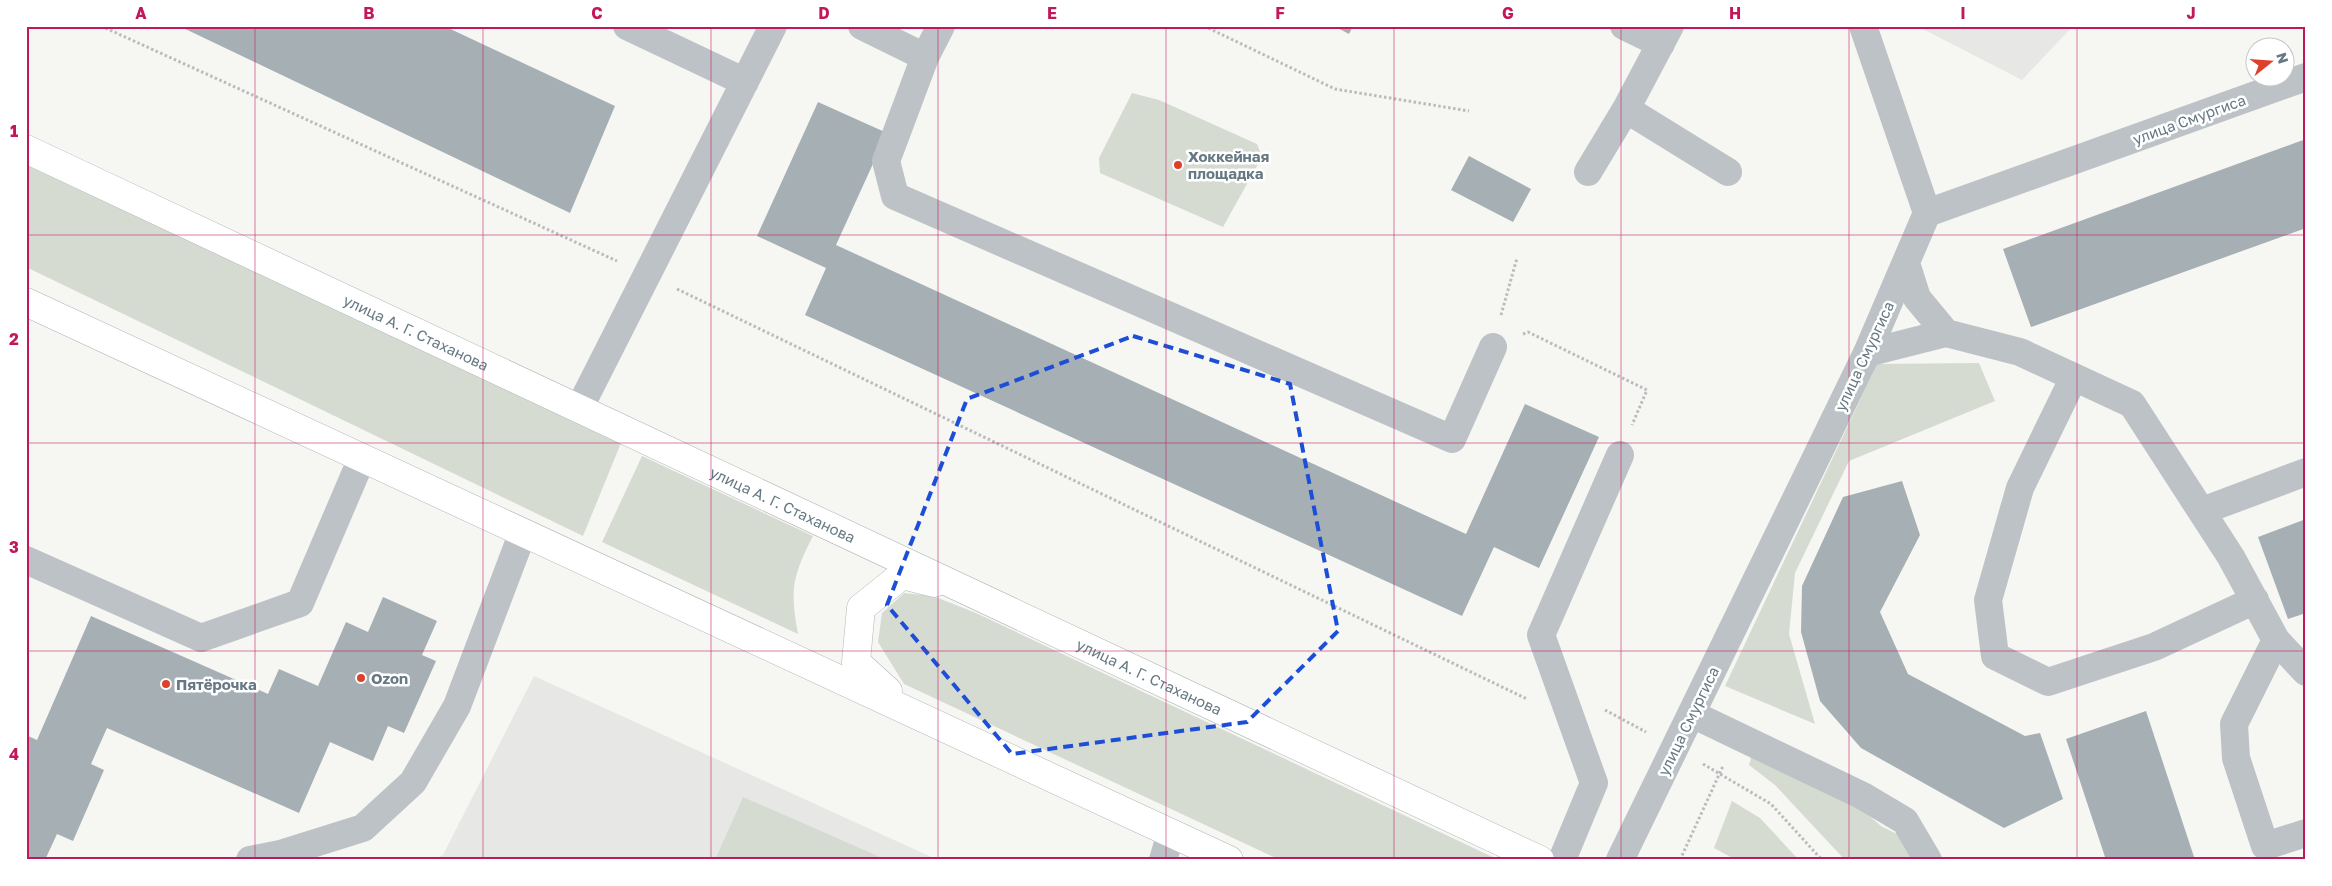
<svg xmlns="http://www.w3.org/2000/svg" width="2332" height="886" font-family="'Golos Text',sans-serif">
  <rect width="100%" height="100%" fill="#f6f6f3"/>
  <path fill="#e7e7e6" d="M 1917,26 L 2073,26 L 2022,80 Z
    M 534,676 L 938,860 L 431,860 L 443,855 Z"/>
  <path fill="#d6dbd2" d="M 1132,93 L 1159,100 L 1257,144 L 1262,157 L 1223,227 L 1100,173 L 1099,158 Z
    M 26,164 L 621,443 L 583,536 L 26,267 Z
    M 1979,363 L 1995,401 L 1849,461 L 1795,573 L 1789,634 L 1815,724 L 1725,686 L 1877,364 Z
    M 642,456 L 813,536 C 792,577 790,590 798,634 L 602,542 Z
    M 904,593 L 933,596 L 976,613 L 1499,860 L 1280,860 L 904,684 L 878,642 L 882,613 Z
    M 1755,744 L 1867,814 L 1881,826 L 1920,846 L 1914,860 L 1845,860 L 1775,785 L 1749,765 Z
    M 743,797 L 887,860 L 715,860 Z
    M 1732,801 L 1760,818 L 1799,860 L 1736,860 L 1714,848 Z"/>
  <path fill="#a6b0b4" d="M 179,26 L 444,26 L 615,106 L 570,213 Z
    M 1334,26 L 1353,26 L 1349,34 Z
    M 818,102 L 887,133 L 836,245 L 1466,534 L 1525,404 L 1599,437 L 1539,568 L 1494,547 L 1462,616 L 805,315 L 826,268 L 757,236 Z
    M 2306,139 L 2306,228 L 2031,327 L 2003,249 Z
    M 1469,156 L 1531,189 L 1513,222 L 1451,190 Z
    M 1902,481 L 1920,535 L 1880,612 L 1908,674 L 2025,736 L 2040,733 L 2063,799 L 2004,828 L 1861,748 L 1820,701 L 1801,632 L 1802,586 L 1843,497 Z
    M 2306,519 L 2306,613 L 2288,619 L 2258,537 Z
    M 383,597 L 437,621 L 422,655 L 436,661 L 404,733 L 388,726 L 373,761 L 330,742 L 299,813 L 107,728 L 91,764 L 104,770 L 73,841 L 57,834 L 45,860 L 26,860 L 26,735 L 37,740 L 91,616 L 268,694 L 279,669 L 318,686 L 346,622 L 368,632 Z
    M 2146,711 L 2195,860 L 2106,860 L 2066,739 Z"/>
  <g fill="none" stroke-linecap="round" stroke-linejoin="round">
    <g stroke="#b0b6b9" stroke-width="29">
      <g id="major">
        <path id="s1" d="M 26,149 L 1540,860"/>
        <path d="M 26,302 L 1229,860"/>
        <path d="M 888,691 L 856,662 L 861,608 L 902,575 L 934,583"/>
      </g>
    </g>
    <path stroke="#b9bcbe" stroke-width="3" stroke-dasharray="2.5 2.5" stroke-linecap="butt" d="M 101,26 L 617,261
      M 1204,26 L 1335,89 L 1469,111
      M 677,289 L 1527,699
      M 1501,315 L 1517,258
      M 1523,334 L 1528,332 L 1647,390 L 1632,425
      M 1605,710 L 1646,732
      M 1703,764 L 1771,804 L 1822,860
      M 1680,860 L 1723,766"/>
    <path stroke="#bcc2c5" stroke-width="28" d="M 627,26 L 745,82
      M 862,26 L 925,57
      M 941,26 L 925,57 L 886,161 L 895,196 L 1452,439 L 1493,347
      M 1624,26 L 1661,44
      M 1863,26 L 1927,213
      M 1626,109 L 1728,172
      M 1588,172 L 1626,109 L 1670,26
      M 1906,263 L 1917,298 L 1946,333
      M 1867,353 L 1946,333 L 2020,352 L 2132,404 L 2231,557 L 2276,640 L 2234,724 L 2236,758 L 2265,846 L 2306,833
      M 2074,377 L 2020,488 L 1988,600 L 1995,656 L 2048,682 L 2154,647 L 2255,600
      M 580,407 L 773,26
      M 2202,511 L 2306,472
      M 26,560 L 201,638 L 300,603 L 362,458
      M 2276,640 L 2306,672
      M 1692,714 L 1863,796 L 1905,821 L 1928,860
      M 250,860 L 280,854 L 363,828 L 413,782 L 457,706 L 523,532
      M 1163,860 L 1171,833
      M 1562,860 L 1594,783 L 1541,635 L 1620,455
      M 1620,860 L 1867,353 L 1927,213 L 2306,77"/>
    <use href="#major" stroke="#fff" stroke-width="28"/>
  </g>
  <path fill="none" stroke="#1d4ed8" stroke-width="4" stroke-dasharray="10 6" stroke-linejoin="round" d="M 1133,336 L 1290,384 L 1338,631 L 1247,722 L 1012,754 L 887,605 L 967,399 Z"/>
  <path fill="none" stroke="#c2185b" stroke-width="1" stroke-opacity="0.55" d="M 255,26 L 255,860M 483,26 L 483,860M 711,26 L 711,860M 938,26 L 938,860M 1166,26 L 1166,860M 1394,26 L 1394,860M 1621,26 L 1621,860M 1849,26 L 1849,860M 2077,26 L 2077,860M 26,235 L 2306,235M 26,443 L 2306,443M 26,651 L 2306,651"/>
  <g fill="#de412b" stroke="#fff" stroke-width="2">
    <circle cx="1178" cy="165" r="5"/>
    <circle cx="361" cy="678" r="5"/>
    <circle cx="166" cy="684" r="5"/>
  </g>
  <g text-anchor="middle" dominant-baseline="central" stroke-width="5" stroke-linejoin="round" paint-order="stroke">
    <g font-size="15" fill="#667983" stroke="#fff">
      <text transform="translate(2189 119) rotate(-20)">улица Смургиса</text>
      <text stroke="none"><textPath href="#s1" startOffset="431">улица А. Г. Стаханова</textPath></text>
      <text transform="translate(1864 356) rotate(-65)">улица Смургиса</text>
      <text stroke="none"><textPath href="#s1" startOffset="836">улица А. Г. Стаханова</textPath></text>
      <text stroke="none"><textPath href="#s1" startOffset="1241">улица А. Г. Стаханова</textPath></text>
      <text transform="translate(1688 721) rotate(-64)">улица Смургиса</text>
    </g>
    <g font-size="15" font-weight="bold" fill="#667983" stroke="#fff" text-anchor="start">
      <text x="1188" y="156">Хоккейная<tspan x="1188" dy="17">площадка</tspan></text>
      <text x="371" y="678">Ozon</text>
      <text x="176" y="684">Пятёрочка</text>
    </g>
  </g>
  <rect width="2332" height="886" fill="none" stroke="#ffffff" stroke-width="55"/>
  <g transform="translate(2270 62) rotate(73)"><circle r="24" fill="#ffffff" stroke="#c2c9cd"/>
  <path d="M0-4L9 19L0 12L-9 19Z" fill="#de412b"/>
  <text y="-8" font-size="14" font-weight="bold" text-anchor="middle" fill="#667983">N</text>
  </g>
  <rect x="28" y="28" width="2276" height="830" fill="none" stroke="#c2185b" stroke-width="2"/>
  <g font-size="16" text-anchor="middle" font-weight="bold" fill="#c2185b">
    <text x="141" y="19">A</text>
    <text x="369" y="19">B</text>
    <text x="597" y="19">C</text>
    <text x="824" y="19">D</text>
    <text x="1052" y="19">E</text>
    <text x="1280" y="19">F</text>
    <text x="1508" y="19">G</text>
    <text x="1735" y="19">H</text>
    <text x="1963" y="19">I</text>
    <text x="2191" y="19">J</text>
    <text x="14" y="137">1</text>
    <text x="14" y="345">2</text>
    <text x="14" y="553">3</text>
    <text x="14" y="760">4</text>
  </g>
</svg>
